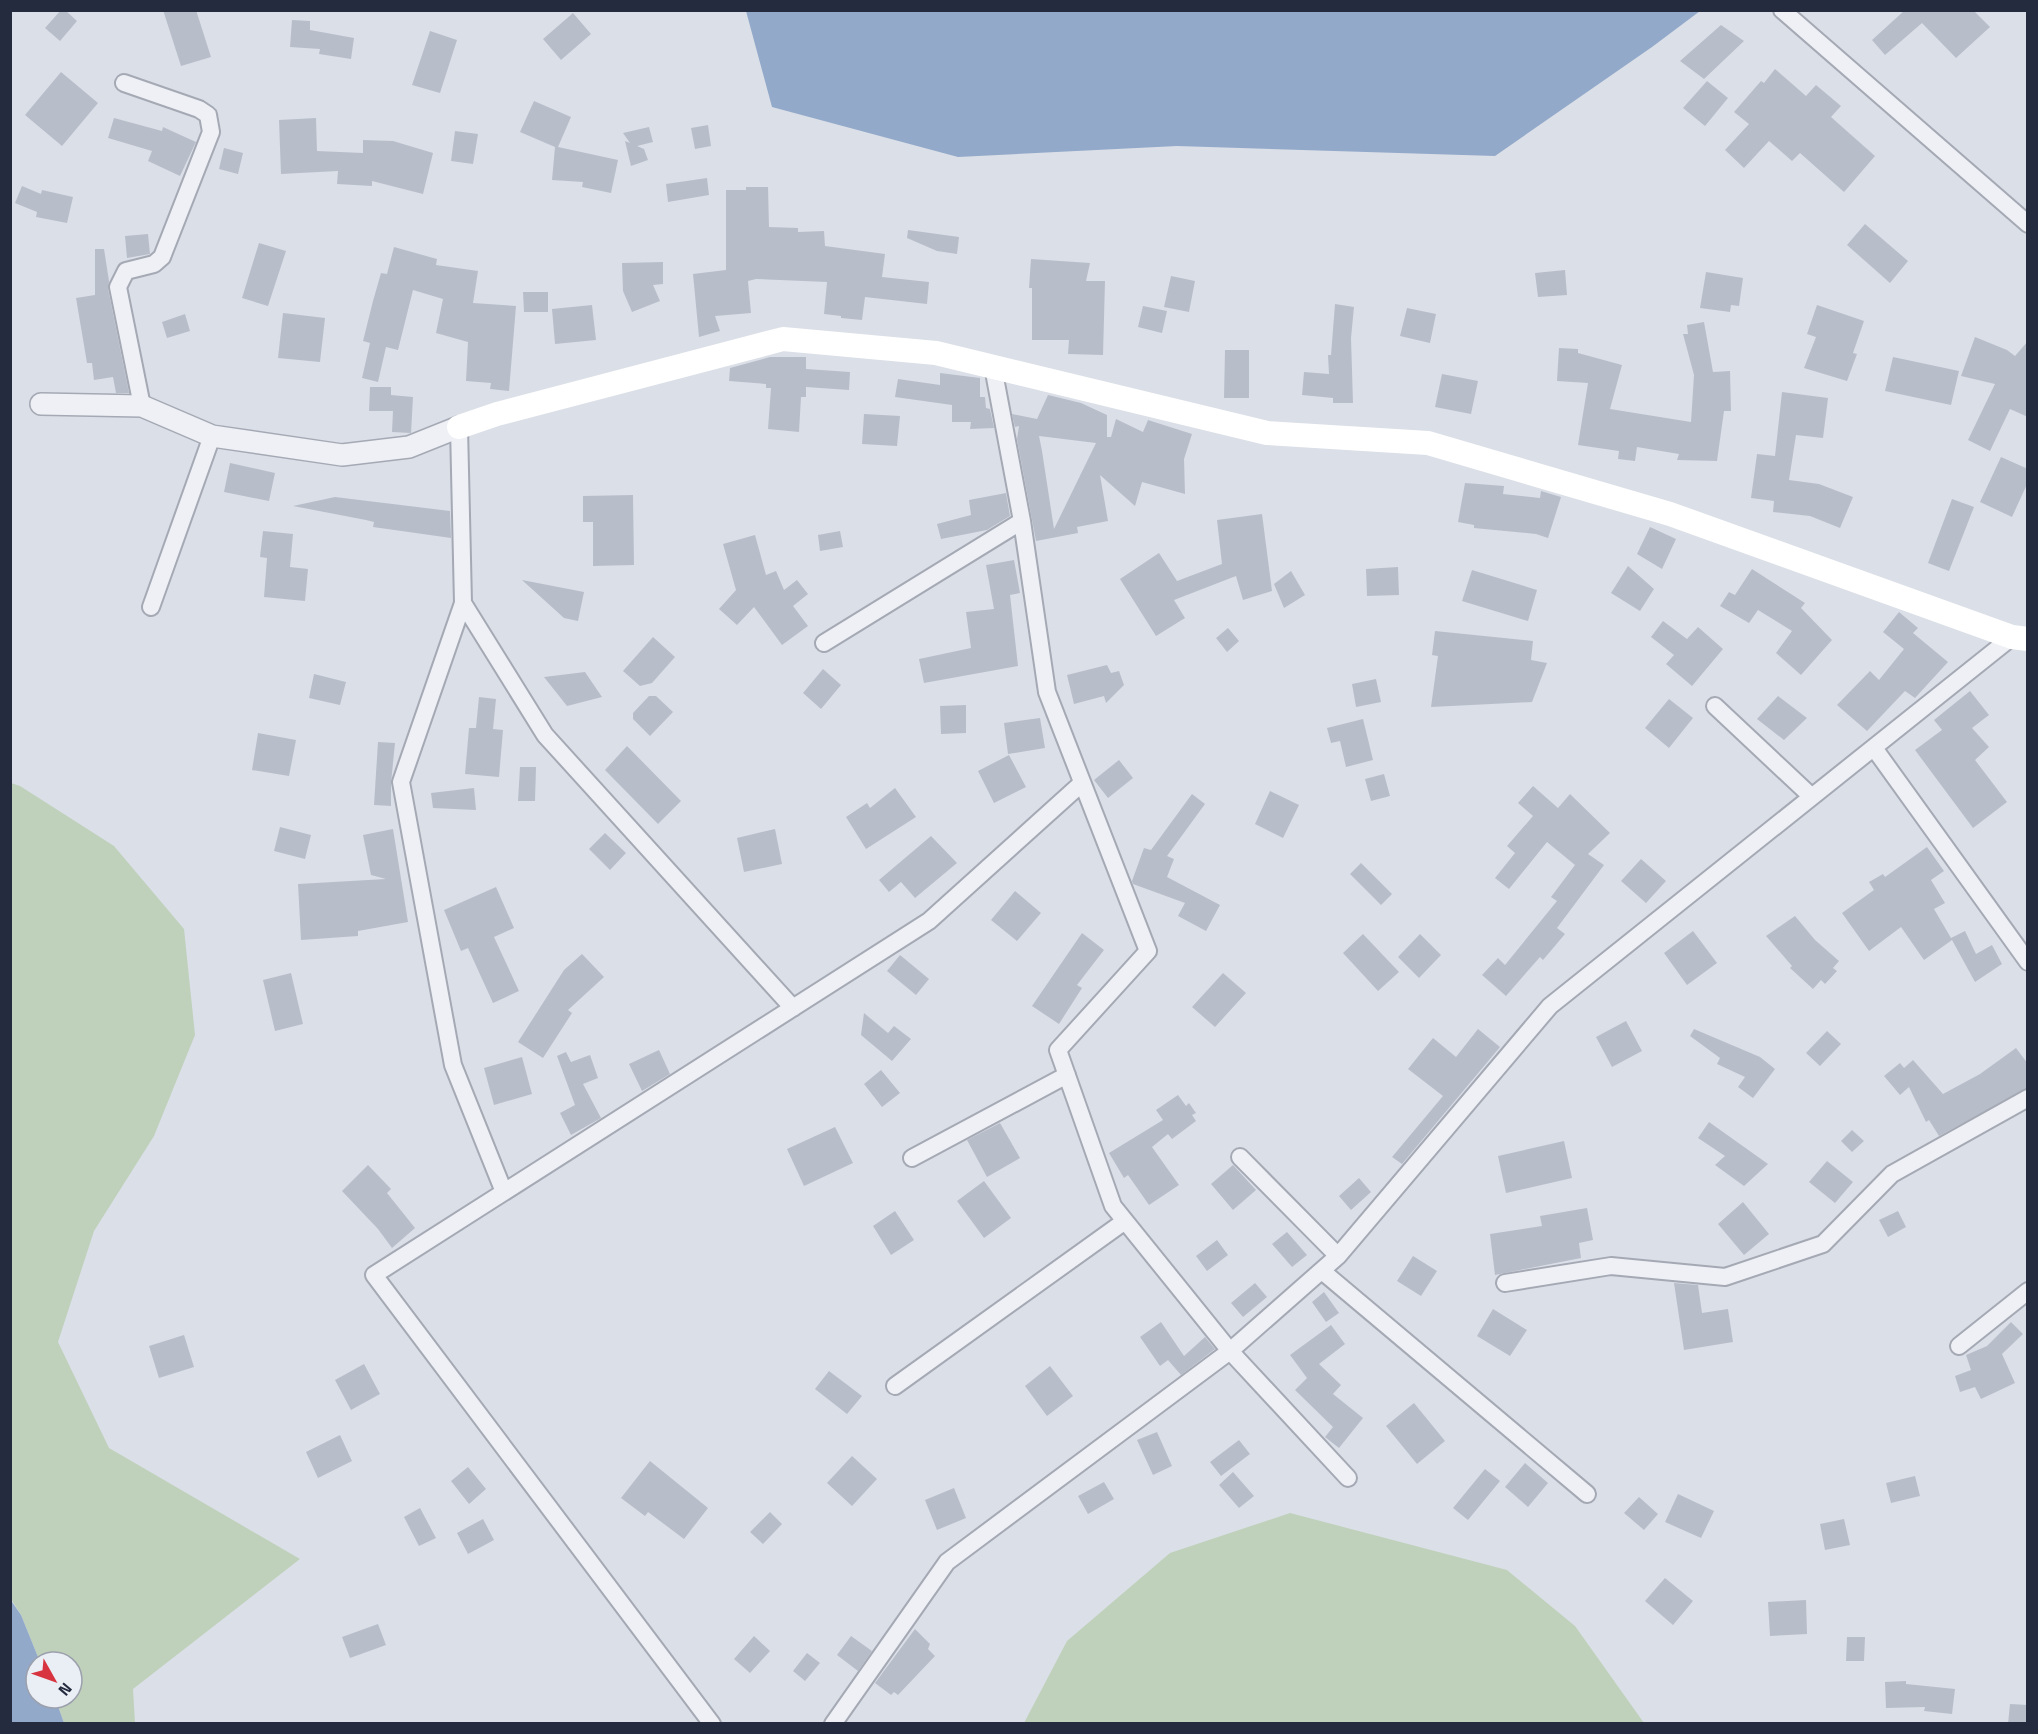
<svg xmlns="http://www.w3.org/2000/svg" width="2038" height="1734" font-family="'Titillium Web',sans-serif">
  <rect width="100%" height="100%" fill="#dbdfe7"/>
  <path fill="#bfd1bb" d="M 11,783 L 20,786 L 114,846 L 184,929 L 195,1035 L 154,1136 L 94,1231 L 58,1342 L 109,1448 L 300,1559 L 133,1689 L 135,1723 L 64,1723 L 55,1698 L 72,1698 L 72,1662 L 40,1662 L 21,1615 L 11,1599 Z
    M 1290,1513 L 1507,1570 L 1575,1626 L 1644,1723 L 1024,1723 L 1067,1641 L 1170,1553 Z"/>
  <path fill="#92a9ca" d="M 746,11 L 746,10 L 1700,11 L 1652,47 L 1495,156 L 1177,146 L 958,157 L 772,107 Z
    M 10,1599 L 21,1615 L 40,1662 L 36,1662 L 36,1698 L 55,1698 L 64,1723 L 11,1723 Z"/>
  <path fill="#b8bdca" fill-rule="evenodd" d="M 61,10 L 65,10 L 77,21 L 60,41 L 45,28 Z
    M 163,10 L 196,10 L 211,57 L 181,66 Z
    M 1905,10 L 1973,10 L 1990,27 L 1956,58 L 1922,23 L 1885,55 L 1872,40 Z
    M 573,13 L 591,34 L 561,60 L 543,39 Z
    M 292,20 L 310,21 L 310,30 L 354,38 L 351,59 L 319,54 L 320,49 L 290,47 Z
    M 1721,25 L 1744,41 L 1704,79 L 1680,61 Z
    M 430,31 L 457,40 L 440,93 L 412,85 Z
    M 1775,69 L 1806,96 L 1816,85 L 1841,106 L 1831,117 L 1875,156 L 1844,192 L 1800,153 L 1792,161 L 1769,141 L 1744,168 L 1725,150 L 1749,124 L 1734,112 L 1761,81 L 1764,83 Z
    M 61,72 L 98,103 L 62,146 L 25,115 Z
    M 1707,81 L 1728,98 L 1705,126 L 1683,108 Z
    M 534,101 L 571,117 L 558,147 L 618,160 L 611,193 L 582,187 L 583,182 L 552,180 L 555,147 L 520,132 Z
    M 114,118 L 162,131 L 163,127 L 196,142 L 180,176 L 148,161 L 152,151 L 108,138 Z
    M 316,118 L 317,151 L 363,153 L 363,140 L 393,141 L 433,153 L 423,194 L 372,181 L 372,186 L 337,184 L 338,171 L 281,174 L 279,120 Z
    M 708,125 L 711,146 L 695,149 L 691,128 Z
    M 649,127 L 653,142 L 637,146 L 644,149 L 648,160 L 631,166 L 625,141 L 630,143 L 623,133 Z
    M 455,131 L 478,134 L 473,164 L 451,161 Z
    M 224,148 L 243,153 L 238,174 L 219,169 Z
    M 707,178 L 709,195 L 668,202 L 666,184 Z
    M 22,186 L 41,194 L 42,190 L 73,197 L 67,223 L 36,217 L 37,212 L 15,203 Z
    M 746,187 L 768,187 L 769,227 L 798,228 L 798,232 L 824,231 L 825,246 L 885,254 L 882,277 L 929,282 L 927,304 L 865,297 L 862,320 L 841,318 L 841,316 L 824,314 L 827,282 L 756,279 L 748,281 L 751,313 L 715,316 L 720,331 L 699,337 L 693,274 L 726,270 L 726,190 L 746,190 Z
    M 1865,224 L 1908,261 L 1890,283 L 1847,245 Z
    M 908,230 L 959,237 L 957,254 L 937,251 L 907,238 Z
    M 148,234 L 150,254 L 127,258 L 125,236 Z
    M 259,243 L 286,251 L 268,306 L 242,298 Z
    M 394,247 L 437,259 L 436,265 L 478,271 L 473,303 L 516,306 L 509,391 L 490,389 L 491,383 L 466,381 L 468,342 L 436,333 L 443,299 L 413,290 L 398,350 L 386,347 L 378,382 L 362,378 L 370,343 L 363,341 L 373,301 L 381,273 L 387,274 Z
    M 95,249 L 104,249 L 109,281 L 108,289 L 129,393 L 116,393 L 113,377 L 94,380 L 92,363 L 87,363 L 76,298 L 95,295 Z
    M 1031,259 L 1090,263 L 1086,281 L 1105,281 L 1103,355 L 1068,354 L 1069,340 L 1032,340 L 1032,288 L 1029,288 Z
    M 663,262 L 663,284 L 653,285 L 660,301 L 632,312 L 623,291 L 622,263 Z
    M 1565,270 L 1567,295 L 1538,297 L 1535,273 Z
    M 1706,272 L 1743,278 L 1739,306 L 1731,305 L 1730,312 L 1700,308 Z
    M 1171,276 L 1195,281 L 1189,312 L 1164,307 Z
    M 523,292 L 548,292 L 548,312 L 524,312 Z
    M 1335,304 L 1354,307 L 1351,338 L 1353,403 L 1333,403 L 1333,398 L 1302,395 L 1304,372 L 1329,374 L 1328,355 L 1331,355 Z
    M 592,305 L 596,340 L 555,344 L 552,309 Z
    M 1817,305 L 1864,321 L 1853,353 L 1857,354 L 1847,381 L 1804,368 L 1816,337 L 1807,334 Z
    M 1143,306 L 1167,311 L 1162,333 L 1138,327 Z
    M 1407,308 L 1436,314 L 1430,343 L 1400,336 Z
    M 283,313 L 325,318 L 320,362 L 278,358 Z
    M 185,314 L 190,331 L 167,338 L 162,322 Z
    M 1704,322 L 1713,372 L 1730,371 L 1731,411 L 1724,411 L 1717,461 L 1677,460 L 1679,454 L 1637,447 L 1635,461 L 1618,459 L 1619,451 L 1578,445 L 1588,383 L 1557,381 L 1559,348 L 1578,349 L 1578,353 L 1622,365 L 1610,409 L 1691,422 L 1694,375 L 1683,334 L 1688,334 L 1687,325 Z
    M 1975,337 L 2007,350 L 2015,356 L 2028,341 L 2028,417 L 2010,409 L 1990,451 L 1968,440 L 1995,384 L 1961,376 Z
    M 1225,350 L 1249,350 L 1249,398 L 1224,398 Z
    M 770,357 L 806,357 L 806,369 L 850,372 L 849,390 L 806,387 L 806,397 L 801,397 L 799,432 L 768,429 L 771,388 L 766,388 L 766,384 L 729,381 L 730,368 Z
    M 1893,357 L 1959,371 L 1951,405 L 1885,391 Z
    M 940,373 L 980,378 L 980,397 L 985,397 L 986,408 L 990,409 L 994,428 L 970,429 L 971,422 L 952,422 L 952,405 L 895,397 L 898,379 L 940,385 Z
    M 1442,374 L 1478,381 L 1471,414 L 1435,407 Z
    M 370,387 L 391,387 L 391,395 L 413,397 L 411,433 L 392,432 L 393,411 L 369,411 Z
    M 1782,392 L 1828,398 L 1823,438 L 1796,435 L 1789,480 L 1819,484 L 1853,497 L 1840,528 L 1810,516 L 1773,512 L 1774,501 L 1751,498 L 1757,454 L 1775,456 Z
    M 1048,395 L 1081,403 L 1107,415 L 1107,437 L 1111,437 L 1116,419 L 1143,432 L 1148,420 L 1192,434 L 1184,459 L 1185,494 L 1142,482 L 1135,506 L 1100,475 L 1108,521 L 1077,527 L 1078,533 L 1036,541 L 1017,439 L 1019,426 L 1015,427 L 1012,414 L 1037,419 ZM 1039,436 L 1096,443 L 1054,529 L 1042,451 Z
    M 864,414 L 900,416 L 897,446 L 862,444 Z
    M 2001,457 L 2028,469 L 2028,482 L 2012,517 L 1980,502 Z
    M 230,463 L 275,473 L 269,501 L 224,492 Z
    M 1465,483 L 1504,486 L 1503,494 L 1540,498 L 1541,491 L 1561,497 L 1548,538 L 1536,534 L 1474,528 L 1474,525 L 1458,522 Z
    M 1006,493 L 1010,516 L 987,530 L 941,539 L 937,524 L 971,515 L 969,500 Z
    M 633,495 L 634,565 L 593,566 L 593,522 L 583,522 L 583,496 Z
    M 335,497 L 450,511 L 451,538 L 373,527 L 374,522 L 366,520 L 293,506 Z
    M 1952,499 L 1974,507 L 1949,571 L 1928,563 Z
    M 1262,514 L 1272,591 L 1243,600 L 1236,576 L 1174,600 L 1185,618 L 1156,636 L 1120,579 L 1159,553 L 1177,581 L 1222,564 L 1217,520 Z
    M 1650,527 L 1676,539 L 1662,569 L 1637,554 Z
    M 263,531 L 293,534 L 290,567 L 308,569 L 305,601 L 264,597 L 267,558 L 260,557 Z
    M 840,531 L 843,547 L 820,551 L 818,535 Z
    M 755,535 L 766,575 L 776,571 L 784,590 L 797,580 L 808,594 L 793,606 L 808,626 L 782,645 L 754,607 L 737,625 L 719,609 L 736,590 L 723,544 Z
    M 1014,560 L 1020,593 L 1010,595 L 1018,666 L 924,683 L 919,659 L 971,648 L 966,612 L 994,609 L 986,565 Z
    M 1628,566 L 1654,589 L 1640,611 L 1611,593 Z
    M 1398,567 L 1399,595 L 1367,596 L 1366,569 Z
    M 1752,569 L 1805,603 L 1801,608 L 1832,640 L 1801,675 L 1776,653 L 1792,631 L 1758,610 L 1749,623 L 1720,606 L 1729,592 L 1735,595 Z
    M 1472,570 L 1537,590 L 1528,621 L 1462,601 Z
    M 1291,571 L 1305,595 L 1284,608 L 1274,584 Z
    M 522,580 L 584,592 L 578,621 L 564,618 Z
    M 1899,612 L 1918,628 L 1913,633 L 1948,662 L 1915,698 L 1905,691 L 1867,731 L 1837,705 L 1870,671 L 1879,680 L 1904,649 L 1883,632 Z
    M 1663,621 L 1687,639 L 1698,627 L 1723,649 L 1692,686 L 1666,664 L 1674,655 L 1651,637 Z
    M 1228,628 L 1239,641 L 1227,652 L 1216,638 Z
    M 1435,631 L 1533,641 L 1531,660 L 1547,663 L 1532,702 L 1431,707 L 1438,656 L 1432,655 Z
    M 653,637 L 675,657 L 652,683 L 640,686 L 623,671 Z
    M 1107,665 L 1111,673 L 1119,671 L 1124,685 L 1106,703 L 1104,696 L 1074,704 L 1067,675 Z
    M 823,669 L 841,685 L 821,709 L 803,693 Z
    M 585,672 L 602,697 L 567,706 L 544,677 Z
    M 314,674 L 346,682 L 340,705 L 309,698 Z
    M 1376,679 L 1381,702 L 1356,707 L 1352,684 Z
    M 1970,691 L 1989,715 L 1972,728 L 1989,747 L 1975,760 L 2007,802 L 1973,828 L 1915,750 L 1942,730 L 1934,720 Z
    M 649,696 L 656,696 L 673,712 L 650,736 L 633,719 L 633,713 Z
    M 1778,696 L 1807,718 L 1784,740 L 1757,719 Z
    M 479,697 L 496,699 L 493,729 L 503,730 L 499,777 L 465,774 L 469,728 L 476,728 Z
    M 1669,699 L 1693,718 L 1669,748 L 1645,728 Z
    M 966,705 L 966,733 L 941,734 L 940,706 Z
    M 1040,718 L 1045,748 L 1008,754 L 1004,723 Z
    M 1363,719 L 1373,760 L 1346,767 L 1340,741 L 1331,743 L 1327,728 Z
    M 258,733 L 296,740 L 289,776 L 252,770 Z
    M 378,742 L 395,743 L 391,783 L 391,806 L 374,805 Z
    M 627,746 L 681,801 L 658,824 L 605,770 Z
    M 1009,755 L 1026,787 L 994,803 L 978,771 Z
    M 1119,760 L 1133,778 L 1108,798 L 1094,780 Z
    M 520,767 L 536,767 L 535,801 L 518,801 Z
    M 1384,774 L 1390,796 L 1371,801 L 1365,779 Z
    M 1533,786 L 1558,808 L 1570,794 L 1610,833 L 1588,854 L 1604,865 L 1557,928 L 1565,934 L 1543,960 L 1540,957 L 1506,996 L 1482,975 L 1498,958 L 1505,965 L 1557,901 L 1551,897 L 1575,865 L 1547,842 L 1509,889 L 1495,878 L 1515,853 L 1507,846 L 1533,816 L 1518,803 Z
    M 474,788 L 476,810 L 433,808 L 431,793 Z
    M 895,788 L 916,817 L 866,849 L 846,817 L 867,803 L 870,808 Z
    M 1270,791 L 1299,805 L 1283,838 L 1255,824 Z
    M 1192,794 L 1205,804 L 1167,856 L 1174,859 L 1167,877 L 1220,905 L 1206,931 L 1178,916 L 1185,903 L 1133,884 L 1132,881 L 1144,848 L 1151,850 Z
    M 280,827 L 311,835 L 305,859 L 274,851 Z
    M 393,829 L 408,922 L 358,931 L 358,936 L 301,940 L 298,884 L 386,879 L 371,875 L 363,835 Z
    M 775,829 L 782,864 L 744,872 L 737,838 Z
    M 605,833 L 626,853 L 610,870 L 589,849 Z
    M 931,836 L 957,863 L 915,898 L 901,882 L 889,892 L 879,880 Z
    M 1927,847 L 1944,871 L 1931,880 L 1945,903 L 1934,909 L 1951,938 L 1965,931 L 1976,954 L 1992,945 L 2002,964 L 1975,982 L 1952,940 L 1924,960 L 1901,927 L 1869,951 L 1842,913 L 1874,890 L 1869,882 L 1883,874 L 1885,877 Z
    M 1641,859 L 1666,881 L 1646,903 L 1621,881 Z
    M 1361,863 L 1392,894 L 1381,905 L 1350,874 Z
    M 496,887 L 514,928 L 494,937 L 519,991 L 493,1003 L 468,948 L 461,951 L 444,910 Z
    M 1015,891 L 1041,913 L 1017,941 L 991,920 Z
    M 1795,916 L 1815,940 L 1839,961 L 1833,968 L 1837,971 L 1825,984 L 1821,980 L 1813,989 L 1790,968 L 1792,966 L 1766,936 Z
    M 1693,931 L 1717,963 L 1687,985 L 1664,953 Z
    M 1082,933 L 1104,950 L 1077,985 L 1082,988 L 1059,1024 L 1032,1006 Z
    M 1363,934 L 1399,972 L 1378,991 L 1343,953 Z
    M 1420,934 L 1441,955 L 1419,978 L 1398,957 Z
    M 582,954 L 604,977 L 568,1010 L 572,1013 L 543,1058 L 518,1042 L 564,970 Z
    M 900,955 L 929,979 L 916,995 L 887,971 Z
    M 291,973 L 303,1024 L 275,1031 L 263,980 Z
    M 1223,973 L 1246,993 L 1215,1027 L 1192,1007 Z
    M 864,1013 L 888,1033 L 894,1026 L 911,1039 L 892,1061 L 861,1035 Z
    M 1626,1021 L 1642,1051 L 1612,1067 L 1596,1037 Z
    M 1478,1029 L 1500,1047 L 1402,1164 L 1392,1157 L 1443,1096 L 1408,1069 L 1433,1038 L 1456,1057 Z
    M 1694,1029 L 1760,1057 L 1775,1069 L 1753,1098 L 1738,1087 L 1745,1077 L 1717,1064 L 1720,1058 L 1690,1036 Z
    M 1827,1031 L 1841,1044 L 1820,1066 L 1806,1053 Z
    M 2016,1048 L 2028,1064 L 2028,1088 L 1939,1136 L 1929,1120 L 1926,1122 L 1909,1087 L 1900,1095 L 1884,1076 L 1900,1063 L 1904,1068 L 1913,1060 L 1943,1094 L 1980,1074 Z
    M 659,1050 L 670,1074 L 642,1091 L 629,1064 Z
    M 566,1052 L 571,1062 L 590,1055 L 598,1078 L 583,1084 L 601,1118 L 571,1135 L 560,1113 L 575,1105 L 557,1056 Z
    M 522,1057 L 532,1094 L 494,1105 L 484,1068 Z
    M 881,1070 L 900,1093 L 882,1107 L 864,1084 Z
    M 1178,1095 L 1186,1106 L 1189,1103 L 1196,1113 L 1192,1115 L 1196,1121 L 1172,1139 L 1168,1134 L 1152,1147 L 1179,1185 L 1149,1205 L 1128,1175 L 1124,1178 L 1109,1153 L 1163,1120 L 1156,1110 Z
    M 1709,1122 L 1768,1164 L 1744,1186 L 1715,1165 L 1725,1156 L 1698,1138 Z
    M 1000,1123 L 1020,1158 L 987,1177 L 967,1140 Z
    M 835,1127 L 853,1163 L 804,1186 L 787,1149 Z
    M 1852,1130 L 1864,1141 L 1852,1152 L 1841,1141 Z
    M 1564,1141 L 1572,1178 L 1506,1193 L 1498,1156 Z
    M 1827,1161 L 1853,1182 L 1835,1203 L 1809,1182 Z
    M 368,1165 L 391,1189 L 387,1193 L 415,1228 L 392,1248 L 378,1229 L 342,1191 Z
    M 1233,1165 L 1256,1190 L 1233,1210 L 1211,1184 Z
    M 1359,1178 L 1371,1192 L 1351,1210 L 1339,1196 Z
    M 984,1181 L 1011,1218 L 984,1238 L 957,1201 Z
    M 1743,1202 L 1769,1234 L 1744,1255 L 1718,1224 Z
    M 1587,1208 L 1593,1240 L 1579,1243 L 1581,1258 L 1495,1275 L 1490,1234 L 1542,1226 L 1540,1216 Z
    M 895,1211 L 914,1240 L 891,1255 L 873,1226 Z
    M 1898,1211 L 1906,1227 L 1888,1237 L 1879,1220 Z
    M 1287,1232 L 1307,1255 L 1292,1267 L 1272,1244 Z
    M 1217,1240 L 1228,1255 L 1207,1271 L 1196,1256 Z
    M 1413,1256 L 1437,1271 L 1421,1296 L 1397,1281 Z
    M 1255,1283 L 1267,1297 L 1243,1317 L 1231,1303 Z
    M 1674,1283 L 1698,1285 L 1702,1313 L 1728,1309 L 1733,1342 L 1684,1350 Z
    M 1324,1292 L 1339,1313 L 1326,1322 L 1312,1302 Z
    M 1493,1309 L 1527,1330 L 1510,1356 L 1477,1336 Z
    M 1161,1322 L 1184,1356 L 1205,1337 L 1215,1349 L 1181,1375 L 1168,1360 L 1160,1366 L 1140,1337 Z
    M 2011,1322 L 2023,1334 L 2002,1354 L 2015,1383 L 1981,1399 L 1975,1387 L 1960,1392 L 1955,1376 L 1971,1370 L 1966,1355 L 1987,1346 Z
    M 1331,1325 L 1345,1344 L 1319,1364 L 1341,1385 L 1333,1394 L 1363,1418 L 1339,1448 L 1325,1437 L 1333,1427 L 1295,1390 L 1307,1378 L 1290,1355 Z
    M 184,1335 L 194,1367 L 159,1378 L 149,1346 Z
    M 364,1364 L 380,1394 L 351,1410 L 335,1380 Z
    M 1050,1366 L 1073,1396 L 1047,1416 L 1025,1386 Z
    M 829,1371 L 862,1396 L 847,1414 L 815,1389 Z
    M 1414,1403 L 1445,1441 L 1417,1464 L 1386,1426 Z
    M 1157,1432 L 1172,1466 L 1153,1475 L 1137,1440 Z
    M 340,1435 L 352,1461 L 318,1478 L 306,1452 Z
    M 1239,1440 L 1250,1454 L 1221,1476 L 1210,1462 Z
    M 852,1456 L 877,1479 L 852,1506 L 827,1483 Z
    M 650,1461 L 708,1508 L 684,1539 L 648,1512 L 645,1516 L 621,1498 Z
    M 1525,1463 L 1548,1483 L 1528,1507 L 1505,1487 Z
    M 468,1467 L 486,1489 L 469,1504 L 451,1481 Z
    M 1485,1469 L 1500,1481 L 1468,1520 L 1453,1508 Z
    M 1233,1472 L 1254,1496 L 1239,1508 L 1219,1485 Z
    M 1915,1476 L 1920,1496 L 1891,1503 L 1886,1483 Z
    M 1104,1482 L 1114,1499 L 1088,1514 L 1078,1496 Z
    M 954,1488 L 966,1518 L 937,1530 L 925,1500 Z
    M 1678,1494 L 1714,1511 L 1701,1538 L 1665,1522 Z
    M 1639,1497 L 1658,1514 L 1644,1530 L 1624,1513 Z
    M 420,1508 L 436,1538 L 419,1546 L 404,1517 Z
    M 770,1512 L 782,1524 L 763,1544 L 750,1532 Z
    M 483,1519 L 494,1540 L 468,1554 L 457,1533 Z
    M 1844,1519 L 1850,1545 L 1825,1550 L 1820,1524 Z
    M 1665,1578 L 1693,1601 L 1673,1625 L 1645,1601 Z
    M 1806,1600 L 1807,1634 L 1770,1636 L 1768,1602 Z
    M 378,1624 L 386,1645 L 350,1658 L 342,1637 Z
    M 915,1629 L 930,1644 L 928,1649 L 935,1656 L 898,1695 L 894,1692 L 891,1695 L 875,1683 Z
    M 754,1636 L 770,1651 L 750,1673 L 734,1659 Z
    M 851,1636 L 872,1651 L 858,1671 L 837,1655 Z
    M 1847,1637 L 1865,1637 L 1864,1661 L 1846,1661 Z
    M 807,1653 L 820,1663 L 805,1681 L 793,1671 Z
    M 1906,1681 L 1906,1684 L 1955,1689 L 1952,1714 L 1924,1711 L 1925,1707 L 1886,1708 L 1885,1682 Z
    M 2010,1704 L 2028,1705 L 2028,1724 L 2008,1724 Z"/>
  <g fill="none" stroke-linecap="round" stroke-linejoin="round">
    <g stroke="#a4a9b4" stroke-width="20">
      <path id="minor" d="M 1782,10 L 2028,224
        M 124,83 L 199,109 L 208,115 L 211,132 L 162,257 L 154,264 L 126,271 L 118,287 L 142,406
        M 993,367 L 1022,521 L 1047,692 L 1148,951 L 1058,1050 L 1113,1206 L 1230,1351 L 1348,1478
        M 459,427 L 463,603 L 401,782 L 453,1065 L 504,1192
        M 463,603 L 545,735 L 793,1008
        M 151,607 L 212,436
        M 824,643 L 1022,521
        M 1715,706 L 1812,797
        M 1874,748 L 2028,962
        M 1240,1157 L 1338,1256
        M 912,1158 L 1067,1075
        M 1322,1271 L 1587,1494
        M 1505,1283 L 1611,1266 L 1725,1277 L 1823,1244 L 1892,1174 L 2028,1098
        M 1959,1346 L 2028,1291
        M 895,1386 L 1125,1221
        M 712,1724 L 374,1275 L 929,921 L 1082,783
        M 833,1724 L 947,1562 L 1230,1351 L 1338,1256 L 1550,1006 L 2012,637"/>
    </g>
    <g stroke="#a4a9b4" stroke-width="24">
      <path id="tertiary" d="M 41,404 L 142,406 L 212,436 L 342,455 L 409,447 L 459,427"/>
    </g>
    <use href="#minor" stroke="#eef0f5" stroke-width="16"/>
    <use href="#tertiary" stroke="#eef0f5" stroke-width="21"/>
    <path stroke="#fff" stroke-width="24" d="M 459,427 L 497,414 L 783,339 L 936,353 L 1267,433 L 1428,443 L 1670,514 L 2012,637 L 2028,639"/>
  </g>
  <rect width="2038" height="1734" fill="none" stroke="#242b3e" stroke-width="24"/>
  <g transform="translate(54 1680) rotate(130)"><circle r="28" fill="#eaeef5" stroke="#9ba0ac" stroke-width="1.5"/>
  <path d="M0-4.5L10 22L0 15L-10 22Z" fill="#d8343f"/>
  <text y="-9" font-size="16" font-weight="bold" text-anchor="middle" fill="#242b3e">N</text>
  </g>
</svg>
